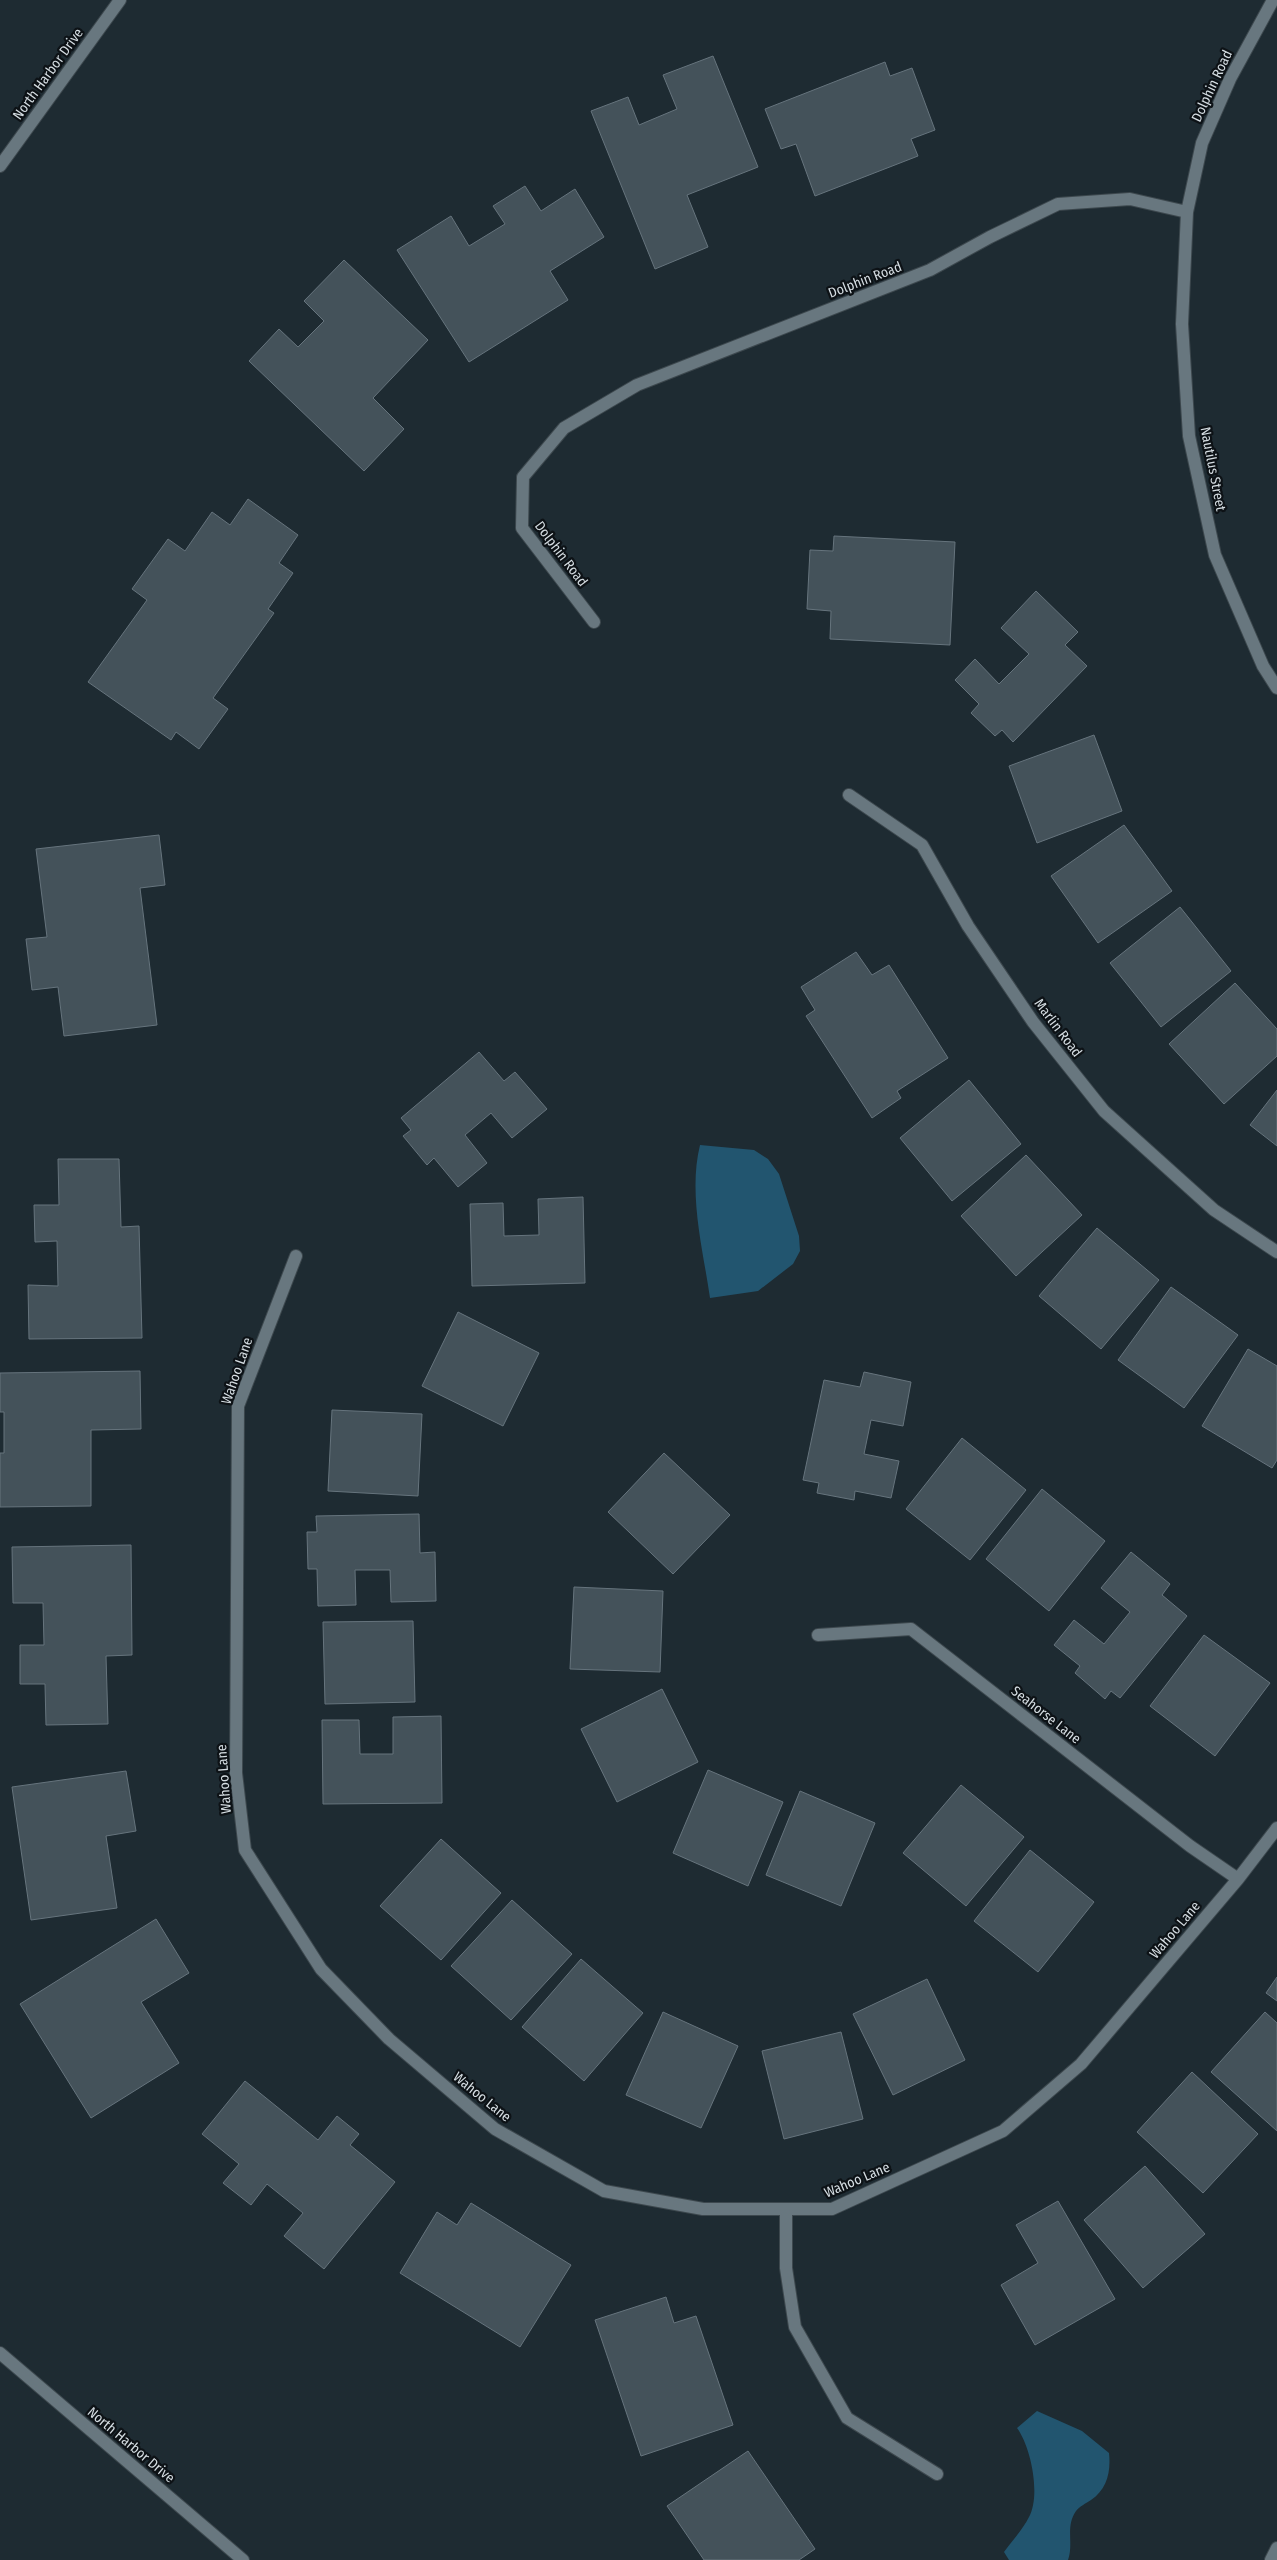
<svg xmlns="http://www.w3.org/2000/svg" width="1277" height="2560" font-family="'Fira Sans Condensed',sans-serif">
  <rect width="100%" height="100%" fill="#1e2b32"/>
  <path fill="#22556f" d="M 700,1145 L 754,1150 L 768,1159 L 779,1174 L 799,1236 L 800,1251 L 793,1264 L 758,1291 L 710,1298 C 703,1249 688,1194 700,1145 Z
    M 1037,2411 L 1082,2431 L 1109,2453 C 1111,2472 1107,2489 1091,2500 C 1086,2503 1079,2507 1076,2511 C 1065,2527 1074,2543 1068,2560 L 1009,2560 L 1004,2552 C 1012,2541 1023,2529 1029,2517 C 1041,2495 1031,2447 1017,2428 Z"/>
  <path fill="#44525a" stroke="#66747d" d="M 713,56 L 758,167 L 687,195 L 708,247 L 655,269 L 591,111 L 628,97 L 639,125 L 677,109 L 663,75 Z
    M 885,62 L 890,76 L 912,68 L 935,130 L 911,139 L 918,156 L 815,196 L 796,144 L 781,149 L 765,109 Z
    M 525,186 L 541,211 L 575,189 L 604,237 L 550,271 L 568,300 L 469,362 L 397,250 L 451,216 L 469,246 L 505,224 L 493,206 Z
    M 344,260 L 428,340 L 373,398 L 404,429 L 364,471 L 249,361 L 279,329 L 298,347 L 324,321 L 304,301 Z
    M 248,499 L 298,535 L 279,563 L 293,573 L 268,609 L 274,613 L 213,698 L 228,709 L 199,749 L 176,732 L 171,740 L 88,682 L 147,600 L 132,589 L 168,539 L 185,551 L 212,512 L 230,525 Z
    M 834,536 L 955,542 L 950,645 L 830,639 L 831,611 L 807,609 L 810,550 L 833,551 Z
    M 1036,591 L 1078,632 L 1065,645 L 1087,666 L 1013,742 L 1002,730 L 995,736 L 971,713 L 979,704 L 955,680 L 975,659 L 999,684 L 1029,654 L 1001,628 Z
    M 1094,735 L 1122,811 L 1037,843 L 1009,766 Z
    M 1124,825 L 1172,891 L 1098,943 L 1051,876 Z
    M 159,835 L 165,885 L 140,888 L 157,1025 L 64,1036 L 58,987 L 32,990 L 26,939 L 47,937 L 36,849 Z
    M 1180,907 L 1231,971 L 1161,1027 L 1110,963 Z
    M 856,952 L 872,975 L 889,965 L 948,1058 L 897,1091 L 901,1098 L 872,1118 L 806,1016 L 815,1010 L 801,987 Z
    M 1235,983 L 1277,1029 L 1277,1056 L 1224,1104 L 1169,1044 Z
    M 479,1052 L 504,1081 L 515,1072 L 547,1109 L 512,1138 L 491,1113 L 465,1135 L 487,1163 L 458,1187 L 434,1158 L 427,1165 L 403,1136 L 411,1130 L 401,1118 Z
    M 969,1080 L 1021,1144 L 952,1201 L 900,1138 Z
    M 1277,1090 L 1277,1146 L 1250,1125 Z
    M 1026,1155 L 1082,1215 L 1016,1276 L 961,1216 Z
    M 58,1159 L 119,1159 L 121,1227 L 139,1226 L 142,1338 L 29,1339 L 28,1285 L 58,1286 L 57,1241 L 35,1242 L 34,1205 L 59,1205 Z
    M 583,1197 L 585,1283 L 472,1286 L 470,1204 L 503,1203 L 504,1236 L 539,1235 L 538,1199 Z
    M 1097,1228 L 1159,1280 L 1101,1349 L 1039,1296 Z
    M 1171,1287 L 1238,1335 L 1184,1408 L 1118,1360 Z
    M 458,1312 L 539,1353 L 503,1426 L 422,1386 Z
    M 1248,1349 L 1277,1366 L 1277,1460 L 1272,1468 L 1202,1426 Z
    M 140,1371 L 141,1429 L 91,1430 L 91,1506 L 0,1507 L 0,1453 L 4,1453 L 4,1412 L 0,1412 L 0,1373 Z
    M 864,1372 L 911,1382 L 903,1426 L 871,1420 L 864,1454 L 899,1461 L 891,1498 L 855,1491 L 854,1500 L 817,1493 L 819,1483 L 803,1480 L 824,1380 L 860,1387 Z
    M 332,1410 L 422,1414 L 418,1496 L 328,1491 Z
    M 962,1438 L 1026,1490 L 970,1560 L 906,1509 Z
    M 664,1453 L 730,1515 L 673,1574 L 608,1512 Z
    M 1042,1489 L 1105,1541 L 1049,1611 L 986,1559 Z
    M 419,1514 L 420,1553 L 435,1552 L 436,1601 L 391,1602 L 390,1570 L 355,1570 L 356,1605 L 318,1606 L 317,1569 L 308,1569 L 307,1532 L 317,1532 L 316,1516 Z
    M 131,1545 L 132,1655 L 106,1656 L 108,1724 L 46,1725 L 45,1684 L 20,1684 L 20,1645 L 44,1645 L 43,1603 L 13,1603 L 12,1547 Z
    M 1131,1552 L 1170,1584 L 1162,1595 L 1187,1616 L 1120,1698 L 1111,1691 L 1105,1699 L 1075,1673 L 1080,1666 L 1054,1645 L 1074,1620 L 1104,1644 L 1130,1612 L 1101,1588 Z
    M 574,1587 L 663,1591 L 660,1672 L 570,1669 Z
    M 413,1621 L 415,1702 L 325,1704 L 323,1622 Z
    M 1204,1635 L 1270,1683 L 1215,1756 L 1150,1706 Z
    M 662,1689 L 698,1762 L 617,1802 L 581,1729 Z
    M 441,1716 L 442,1803 L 323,1804 L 322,1720 L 359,1720 L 360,1754 L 393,1754 L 393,1717 Z
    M 708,1770 L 783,1802 L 748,1886 L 673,1853 Z
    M 126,1771 L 136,1831 L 106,1836 L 117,1908 L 31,1920 L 12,1787 Z
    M 961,1785 L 1024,1837 L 966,1906 L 903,1853 Z
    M 800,1791 L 875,1823 L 841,1906 L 766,1875 Z
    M 441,1839 L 501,1893 L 441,1960 L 380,1906 Z
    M 1030,1850 L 1094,1902 L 1038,1972 L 974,1921 Z
    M 512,1900 L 572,1954 L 511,2020 L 451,1966 Z
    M 156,1919 L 189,1973 L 141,2002 L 179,2063 L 91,2118 L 20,2004 Z
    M 581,1959 L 643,2013 L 584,2081 L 522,2027 Z
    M 1277,1977 L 1277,2001 L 1266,1993 Z
    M 927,1979 L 965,2060 L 893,2095 L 853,2014 Z
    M 663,2012 L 738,2046 L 701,2128 L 626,2095 Z
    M 1265,2012 L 1277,2023 L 1277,2131 L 1211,2072 Z
    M 841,2032 L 863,2119 L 784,2139 L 762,2051 Z
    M 1192,2072 L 1258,2134 L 1203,2193 L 1137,2132 Z
    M 245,2081 L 318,2140 L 337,2116 L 359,2134 L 350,2145 L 395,2182 L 324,2269 L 284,2236 L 303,2213 L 267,2184 L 251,2205 L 223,2183 L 239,2164 L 202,2134 Z
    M 1145,2166 L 1205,2234 L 1143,2288 L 1084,2220 Z
    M 1058,2201 L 1115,2299 L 1035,2345 L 1001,2285 L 1038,2263 L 1016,2225 Z
    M 471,2203 L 571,2265 L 520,2347 L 400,2273 L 437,2212 L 457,2225 Z
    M 666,2297 L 674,2323 L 696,2316 L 733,2425 L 641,2456 L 595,2320 Z
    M 748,2451 L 815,2549 L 799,2560 L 704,2560 L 667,2506 Z"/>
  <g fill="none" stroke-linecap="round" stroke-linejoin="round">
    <g stroke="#3d484e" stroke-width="14">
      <path id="street" d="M 1187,212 L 1182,324 L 1189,436 L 1215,555 L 1263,666 L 1277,688
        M 594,622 L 522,528 L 523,477 L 564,428 L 637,385 L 930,270 L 990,237 L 1058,204 L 1130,199 L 1187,212 L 1202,143 L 1230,79 L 1273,0
        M 849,795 L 922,845 L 968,926 L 1033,1022 L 1104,1111 L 1214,1210 L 1277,1252
        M 296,1256 L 238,1406 L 236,1773 L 245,1850 L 321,1969 L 389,2039 L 495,2129 L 604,2191 L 703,2209 L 832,2209 L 1003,2131 L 1081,2064 L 1238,1879 L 1277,1828
        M 818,1635 L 911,1629 L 1190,1846 L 1238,1879
        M 786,2209 L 786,2268 L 795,2327 L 847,2418 L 937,2474"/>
    </g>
    <g stroke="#3d484e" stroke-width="14">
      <path id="secondary" d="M 0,166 L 120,0
        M 0,2353 L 243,2560
        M 1271,2560 L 1277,2548"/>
    </g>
    <use href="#street" stroke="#68777f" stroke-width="12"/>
    <use href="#secondary" stroke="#68777f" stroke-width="12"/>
  </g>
  <g text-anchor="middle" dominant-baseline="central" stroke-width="4.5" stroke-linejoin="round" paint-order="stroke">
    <g font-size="14" fill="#d5dde2" stroke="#0d1216">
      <text transform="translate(48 74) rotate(-54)">North Harbor Drive</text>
      <text transform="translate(1212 86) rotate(-65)">Dolphin Road</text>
      <text transform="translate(865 280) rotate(-21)">Dolphin Road</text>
      <text transform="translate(1213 469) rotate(79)">Nautilus Street</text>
      <text transform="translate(561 554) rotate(53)">Dolphin Road</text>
      <text transform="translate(1058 1028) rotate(53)">Marlin Road</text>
      <text transform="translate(237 1371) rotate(-71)">Wahoo Lane</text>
      <text transform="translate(1046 1715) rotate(38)">Seahorse Lane</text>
      <text transform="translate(224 1779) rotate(-94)">Wahoo Lane</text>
      <text transform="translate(1175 1930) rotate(-50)">Wahoo Lane</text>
      <text transform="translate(482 2097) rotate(39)">Wahoo Lane</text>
      <text transform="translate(857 2180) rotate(-23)">Wahoo Lane</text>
      <text transform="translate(131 2445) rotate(40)">North Harbor Drive</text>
    </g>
  </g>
</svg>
